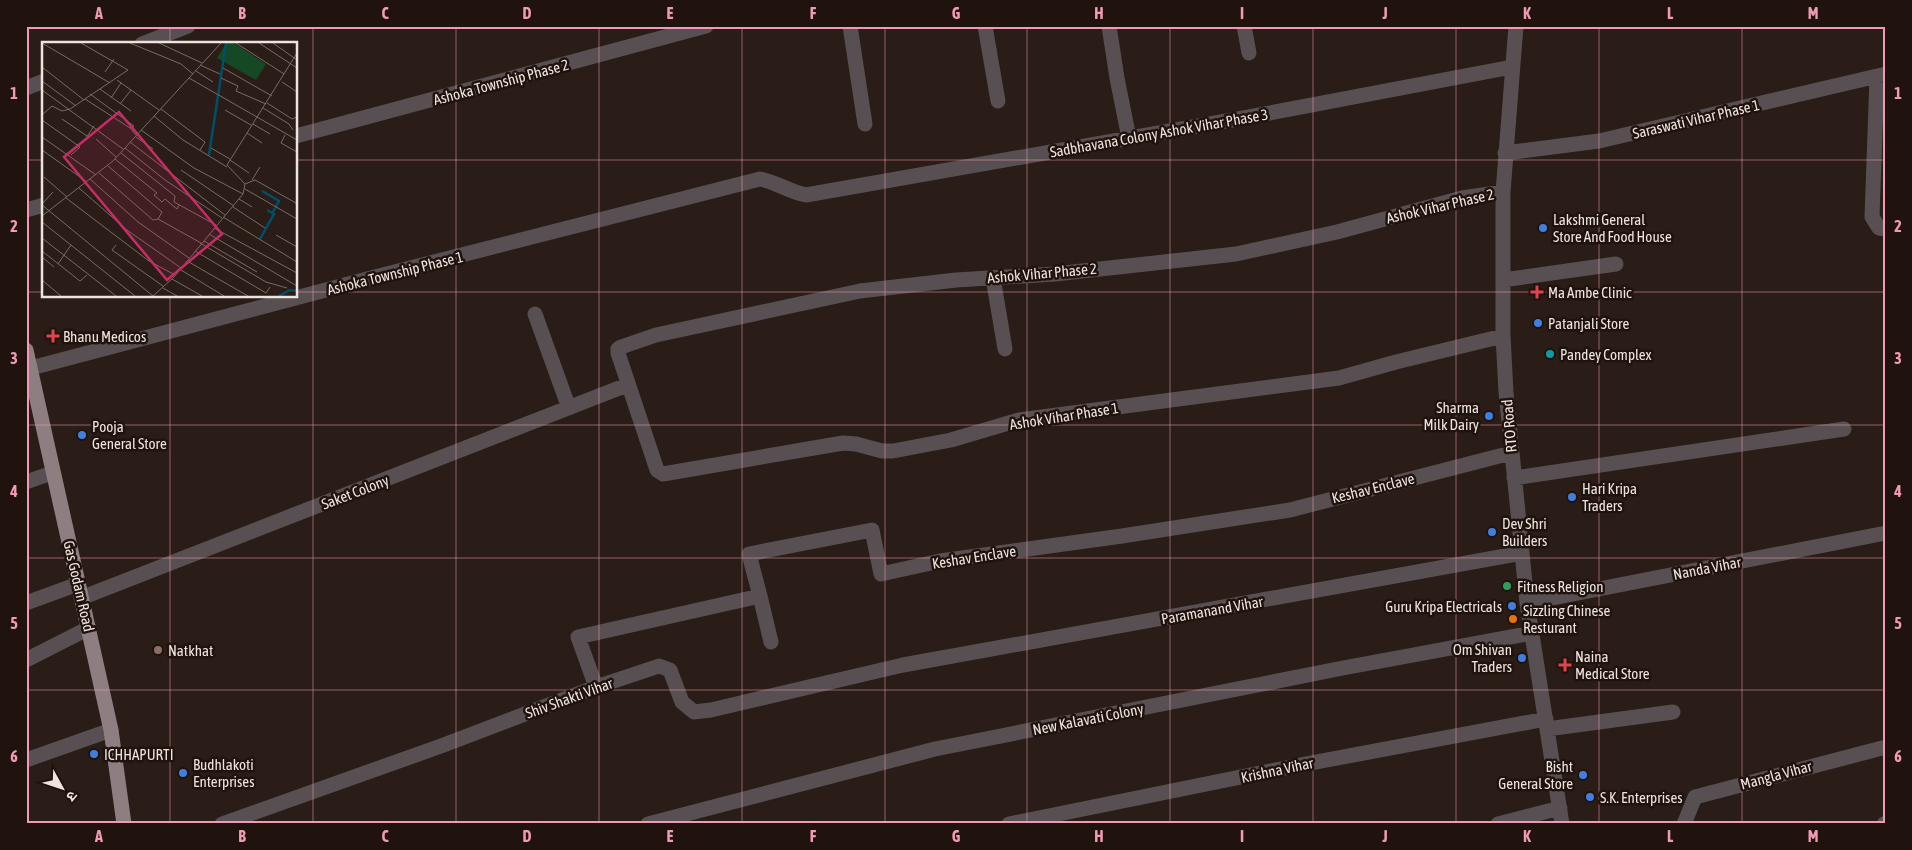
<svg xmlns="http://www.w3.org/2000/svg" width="1912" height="850" font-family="'Asap Condensed','Noto Sans Devanagari',sans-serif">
  <rect width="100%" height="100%" fill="#2a1c16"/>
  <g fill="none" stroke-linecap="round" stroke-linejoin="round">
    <path stroke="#574f51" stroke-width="15" d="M 850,26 L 865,124
      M 985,26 L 998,101
      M 1109,26 L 1117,78 L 1129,138
      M 1244,26 L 1249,53
      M 1516,26 L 1503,192 L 1503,336 L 1506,392 L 1527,603 L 1562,824
      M 142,44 L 188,26
      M 1877,77 L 1872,217 L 1879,228 L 1886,229
      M 26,88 L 44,81
      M 296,136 L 706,26
      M 1505,153 L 1599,141 L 1886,74
      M 26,210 L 44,205
      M 993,278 L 1005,349
      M 1503,280 L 1616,264
      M 535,314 L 569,408
      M 1503,336 L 1396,362 L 1339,378 L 1019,420 L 951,440 L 893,451 L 882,451 L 856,444 L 843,443 L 663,474 L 657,470 L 618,353 L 618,349 L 621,347 L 656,335 L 860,291 L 956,280 L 1055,274 L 1236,254 L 1337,232 L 1462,198 L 1503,192
      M 31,368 L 371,278 L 760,179 C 776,182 790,192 806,195 L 1238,119 L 1512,67
      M 1514,478 L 1844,429
      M 26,482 L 52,473
      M 760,596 L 771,642
      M 81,598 L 627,385
      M 26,603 L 78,584
      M 1527,603 L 1886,533
      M 26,660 L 89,628
      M 596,687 L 578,637 L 760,596 L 749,554 L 872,530 L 881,574 L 940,561 L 1122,536 L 1290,510 L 1511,453
      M 1547,729 L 1673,712
      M 26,760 L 111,730
      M 222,824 L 441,746 L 596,687 L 659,666 L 670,670 L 682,702 L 694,712 L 711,710 L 903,665 L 1522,553
      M 648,824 L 935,749 L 1343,668 L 1532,633
      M 1009,824 L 1300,765 L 1546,719
      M 1498,824 L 1560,808
      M 1684,824 L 1695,797 L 1886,747
      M 1884,824 L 1886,823"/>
    <path stroke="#8e7e82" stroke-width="15" d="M 26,350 L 111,730 L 124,824"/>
  </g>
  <path fill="none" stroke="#f09ab5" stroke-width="1" stroke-opacity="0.55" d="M 170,26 L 170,44M 313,26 L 313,824M 456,26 L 456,824M 599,26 L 599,824M 742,26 L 742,824M 885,26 L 885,824M 1027,26 L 1027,824M 1170,26 L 1170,824M 1313,26 L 1313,824M 1456,26 L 1456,824M 1599,26 L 1599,824M 1742,26 L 1742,824M 26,160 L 44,160M 296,160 L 1886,160M 26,292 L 44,292M 296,292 L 1886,292M 170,296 L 170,824M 26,425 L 1886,425M 26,558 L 1886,558M 26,690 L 1886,690"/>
  <g fill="#3f7fe0" stroke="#20130d" stroke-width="2">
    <circle cx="1543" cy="228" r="5"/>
    <circle cx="1538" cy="323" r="5"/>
    <circle cx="1489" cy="416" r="5"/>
    <circle cx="82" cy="435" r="5"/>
    <circle cx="1572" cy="497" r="5"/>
    <circle cx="1492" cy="532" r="5"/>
    <circle cx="1512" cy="606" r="5"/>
    <circle cx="1522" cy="658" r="5"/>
    <circle cx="94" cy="754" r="5"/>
    <circle cx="183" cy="773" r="5"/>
    <circle cx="1583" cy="775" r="5"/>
    <circle cx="1590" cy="797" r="5"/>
  </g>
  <g fill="#e0444e" stroke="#20130d" stroke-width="2">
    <path d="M1534.5 284.5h5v5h5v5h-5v5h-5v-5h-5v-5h5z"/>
    <path d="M50.5 328.5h5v5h5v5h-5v5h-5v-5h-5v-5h5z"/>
    <path d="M1562.5 657.5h5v5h5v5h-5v5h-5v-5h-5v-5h5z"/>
  </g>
  <circle fill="#0f9aa8" stroke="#20130d" stroke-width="2" cx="1550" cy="354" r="5"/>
  <circle fill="#2e9e5b" stroke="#20130d" stroke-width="2" cx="1507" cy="586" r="5"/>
  <circle fill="#e8710a" stroke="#20130d" stroke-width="2" cx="1513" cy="619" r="5"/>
  <circle fill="#8d6e63" stroke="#20130d" stroke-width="2" cx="158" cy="650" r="5"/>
  <g text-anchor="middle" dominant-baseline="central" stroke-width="5" stroke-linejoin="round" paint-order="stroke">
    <g font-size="15" fill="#ede3df" stroke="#20130d">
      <text transform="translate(501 82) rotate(-15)">Ashoka Township Phase 2</text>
      <text transform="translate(1696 119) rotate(-13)">Saraswati Vihar Phase 1</text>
      <text transform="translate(1159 133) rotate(-10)">Sadbhavana Colony Ashok Vihar Phase 3</text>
      <text transform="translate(1440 206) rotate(-13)">Ashok Vihar Phase 2</text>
      <text transform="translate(395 273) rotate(-14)">Ashoka Township Phase 1</text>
      <text transform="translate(1042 273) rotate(-5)">Ashok Vihar Phase 2</text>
      <text transform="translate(1064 416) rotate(-9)">Ashok Vihar Phase 1</text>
      <text transform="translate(1509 426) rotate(-95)">RTO Road</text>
      <text transform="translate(1373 488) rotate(-14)">Keshav Enclave</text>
      <text transform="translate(355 492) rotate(-21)">Saket Colony</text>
      <text transform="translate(974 557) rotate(-9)">Keshav Enclave</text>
      <text transform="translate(1707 568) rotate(-11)">Nanda Vihar</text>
      <text transform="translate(79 586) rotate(77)">Gas Godam Road</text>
      <text transform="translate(1212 610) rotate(-10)">Paramanand Vihar</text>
      <text transform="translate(569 698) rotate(-20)">Shiv Shakti Vihar</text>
      <text transform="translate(1088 719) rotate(-11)">New Kalavati Colony</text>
      <text transform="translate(1277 770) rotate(-12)">Krishna Vihar</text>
      <text transform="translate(1776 775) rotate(-15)">Mangla Vihar</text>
    </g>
    <g font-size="15" fill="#ede3df" stroke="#20130d" text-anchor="start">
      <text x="1553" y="219">Lakshmi General<tspan x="1553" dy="17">Store And Food House</tspan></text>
      <text x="1548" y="292">Ma Ambe Clinic</text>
      <text x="1548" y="323">Patanjali Store</text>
      <text x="63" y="336">Bhanu Medicos</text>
      <text x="1560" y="354">Pandey Complex</text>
      <text x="1479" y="407" text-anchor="end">Sharma<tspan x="1479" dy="17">Milk Dairy</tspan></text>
      <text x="92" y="426">Pooja<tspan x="92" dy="17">General Store</tspan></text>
      <text x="1582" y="488">Hari Kripa<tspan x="1582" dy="17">Traders</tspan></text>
      <text x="1502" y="523">Dev Shri<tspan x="1502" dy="17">Builders</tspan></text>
      <text x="1517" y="586">Fitness Religion</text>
      <text x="1502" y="606" text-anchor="end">Guru Kripa Electricals</text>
      <text x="1523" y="610">Sizzling Chinese<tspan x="1523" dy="17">Resturant</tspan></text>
      <text x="1512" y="649" text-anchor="end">Om Shivan<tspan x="1512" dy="17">Traders</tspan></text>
      <text x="168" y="650">Natkhat</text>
      <text x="1575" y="656">Naina<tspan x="1575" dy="17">Medical Store</tspan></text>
      <text x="104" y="754">ICHHAPURTI</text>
      <text x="193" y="764">Budhlakoti<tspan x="193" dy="17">Enterprises</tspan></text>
      <text x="1573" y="766" text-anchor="end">Bisht<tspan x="1573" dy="17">General Store</tspan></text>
      <text x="1600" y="797">S.K. Enterprises</text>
    </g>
  </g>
  <g transform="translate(42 42)">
    <rect width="255" height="255" fill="#2a1c16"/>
    <path d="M 184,1 L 192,1 L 224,22 L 214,38 L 175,16 Z" fill="#154824"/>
    <path fill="none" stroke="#004f68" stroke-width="2.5" d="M 167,113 L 184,1M 220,149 L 237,159 L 231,170M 218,197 L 232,172 L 225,168M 237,254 L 248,248 L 255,249"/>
    <path fill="none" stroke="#786c66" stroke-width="1" d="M 0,1 L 68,41M 88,1 L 139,22 L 151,32M 117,1 L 160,21M 194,1 L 242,32M 217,1 L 255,26M 231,1 L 255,18M 158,23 L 178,32M 0,25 L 42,58M 181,26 L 230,54M 154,29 L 171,40M 63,30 L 72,17M 147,36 L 255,98M 179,36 L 196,44 L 194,49 L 224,62M 75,38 L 117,68M 0,39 L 34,64M 240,40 L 255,50M 58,47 L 89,69M 0,48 L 81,107M 48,52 L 92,84 L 88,86M 69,56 L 79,41M 43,57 L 88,86 L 94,93M 225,61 L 250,77 L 255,75M 78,62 L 89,48M 221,66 L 247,82 L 251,88M 119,67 L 163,100 L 158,108M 183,68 L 209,83M 0,73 L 10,64 L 20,69 L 28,67 L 86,28 L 39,1M 112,74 L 141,98 L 185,125M 20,77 L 45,94M 0,78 L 38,105 L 29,113M 211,82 L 228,92M 99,88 L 152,126 L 201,152M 205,91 L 220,101M 243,93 L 239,101 L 255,110M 0,95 L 54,133M 94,95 L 111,107M 54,97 L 74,115M 42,99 L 52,84M 88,100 L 183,173M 83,106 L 123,138 L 180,176M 169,106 L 188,117M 0,108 L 45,140M 79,111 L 133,154 L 132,160 L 174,183M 73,117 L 115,151 L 112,153 L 120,160 L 123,157 L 135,167 L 137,163M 188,118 L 207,131M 66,124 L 120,170 L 116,177M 139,128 L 192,164M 57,131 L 111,178 L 116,177M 2,135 L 25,155M 48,137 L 96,180 L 147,216M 210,138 L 218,125M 203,142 L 213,138 L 254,161 L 255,165M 37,146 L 85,188 L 139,226M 203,147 L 255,177M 24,156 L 107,219 L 133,233M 197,157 L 210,165M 0,162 L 11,150M 0,163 L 111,254M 191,165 L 223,186M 0,174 L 71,119 L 179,1M 181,175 L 255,220M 116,177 L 159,201M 0,180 L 93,254M 172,186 L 255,231M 167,192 L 255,244M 234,193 L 255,205M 0,196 L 74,254M 162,199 L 215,230M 158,201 L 224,240 L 245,246M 74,203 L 70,208 L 121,244M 0,209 L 38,239 L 45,233M 153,209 L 224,251 L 228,245M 0,215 L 12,225M 145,219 L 206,254M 16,222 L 29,203M 139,228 L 182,254M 130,237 L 160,254M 0,238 L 19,254M 121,246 L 135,254M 111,254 L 132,235 L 201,152 L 203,142 L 185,123 L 255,11"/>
    <path fill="#c62c68" fill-opacity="0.15" stroke="#c62c68" stroke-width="2.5" d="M 77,70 L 180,192 L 125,238 L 22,115 Z"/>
    <rect width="255" height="255" fill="none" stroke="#ede3df" stroke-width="2.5"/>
  </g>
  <rect width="1912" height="850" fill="none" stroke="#20130d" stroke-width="55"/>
  <g transform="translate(62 788) rotate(130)" stroke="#20130d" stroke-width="4" paint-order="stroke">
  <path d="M0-4L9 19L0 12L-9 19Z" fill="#ede3df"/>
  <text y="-8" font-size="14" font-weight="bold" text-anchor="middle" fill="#ede3df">उ</text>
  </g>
  <rect x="28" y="28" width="1856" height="794" fill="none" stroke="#f09ab5" stroke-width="2"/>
  <g font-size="16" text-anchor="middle" font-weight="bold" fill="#f09ab5">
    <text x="99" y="19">A</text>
    <text x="242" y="19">B</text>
    <text x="385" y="19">C</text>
    <text x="527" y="19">D</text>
    <text x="670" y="19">E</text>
    <text x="813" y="19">F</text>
    <text x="956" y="19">G</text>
    <text x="1099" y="19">H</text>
    <text x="1242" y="19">I</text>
    <text x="1385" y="19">J</text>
    <text x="1527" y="19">K</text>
    <text x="1670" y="19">L</text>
    <text x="1813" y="19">M</text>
    <text x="14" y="99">1</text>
    <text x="1898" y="99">1</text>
    <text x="14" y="232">2</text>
    <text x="1898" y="232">2</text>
    <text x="14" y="364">3</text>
    <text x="1898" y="364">3</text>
    <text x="14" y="497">4</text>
    <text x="1898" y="497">4</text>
    <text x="14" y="629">5</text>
    <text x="1898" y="629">5</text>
    <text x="14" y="762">6</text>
    <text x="1898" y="762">6</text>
    <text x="99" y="842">A</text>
    <text x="242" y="842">B</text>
    <text x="385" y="842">C</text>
    <text x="527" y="842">D</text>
    <text x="670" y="842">E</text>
    <text x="813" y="842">F</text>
    <text x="956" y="842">G</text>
    <text x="1099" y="842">H</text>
    <text x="1242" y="842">I</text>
    <text x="1385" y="842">J</text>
    <text x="1527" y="842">K</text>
    <text x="1670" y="842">L</text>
    <text x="1813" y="842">M</text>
  </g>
</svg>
